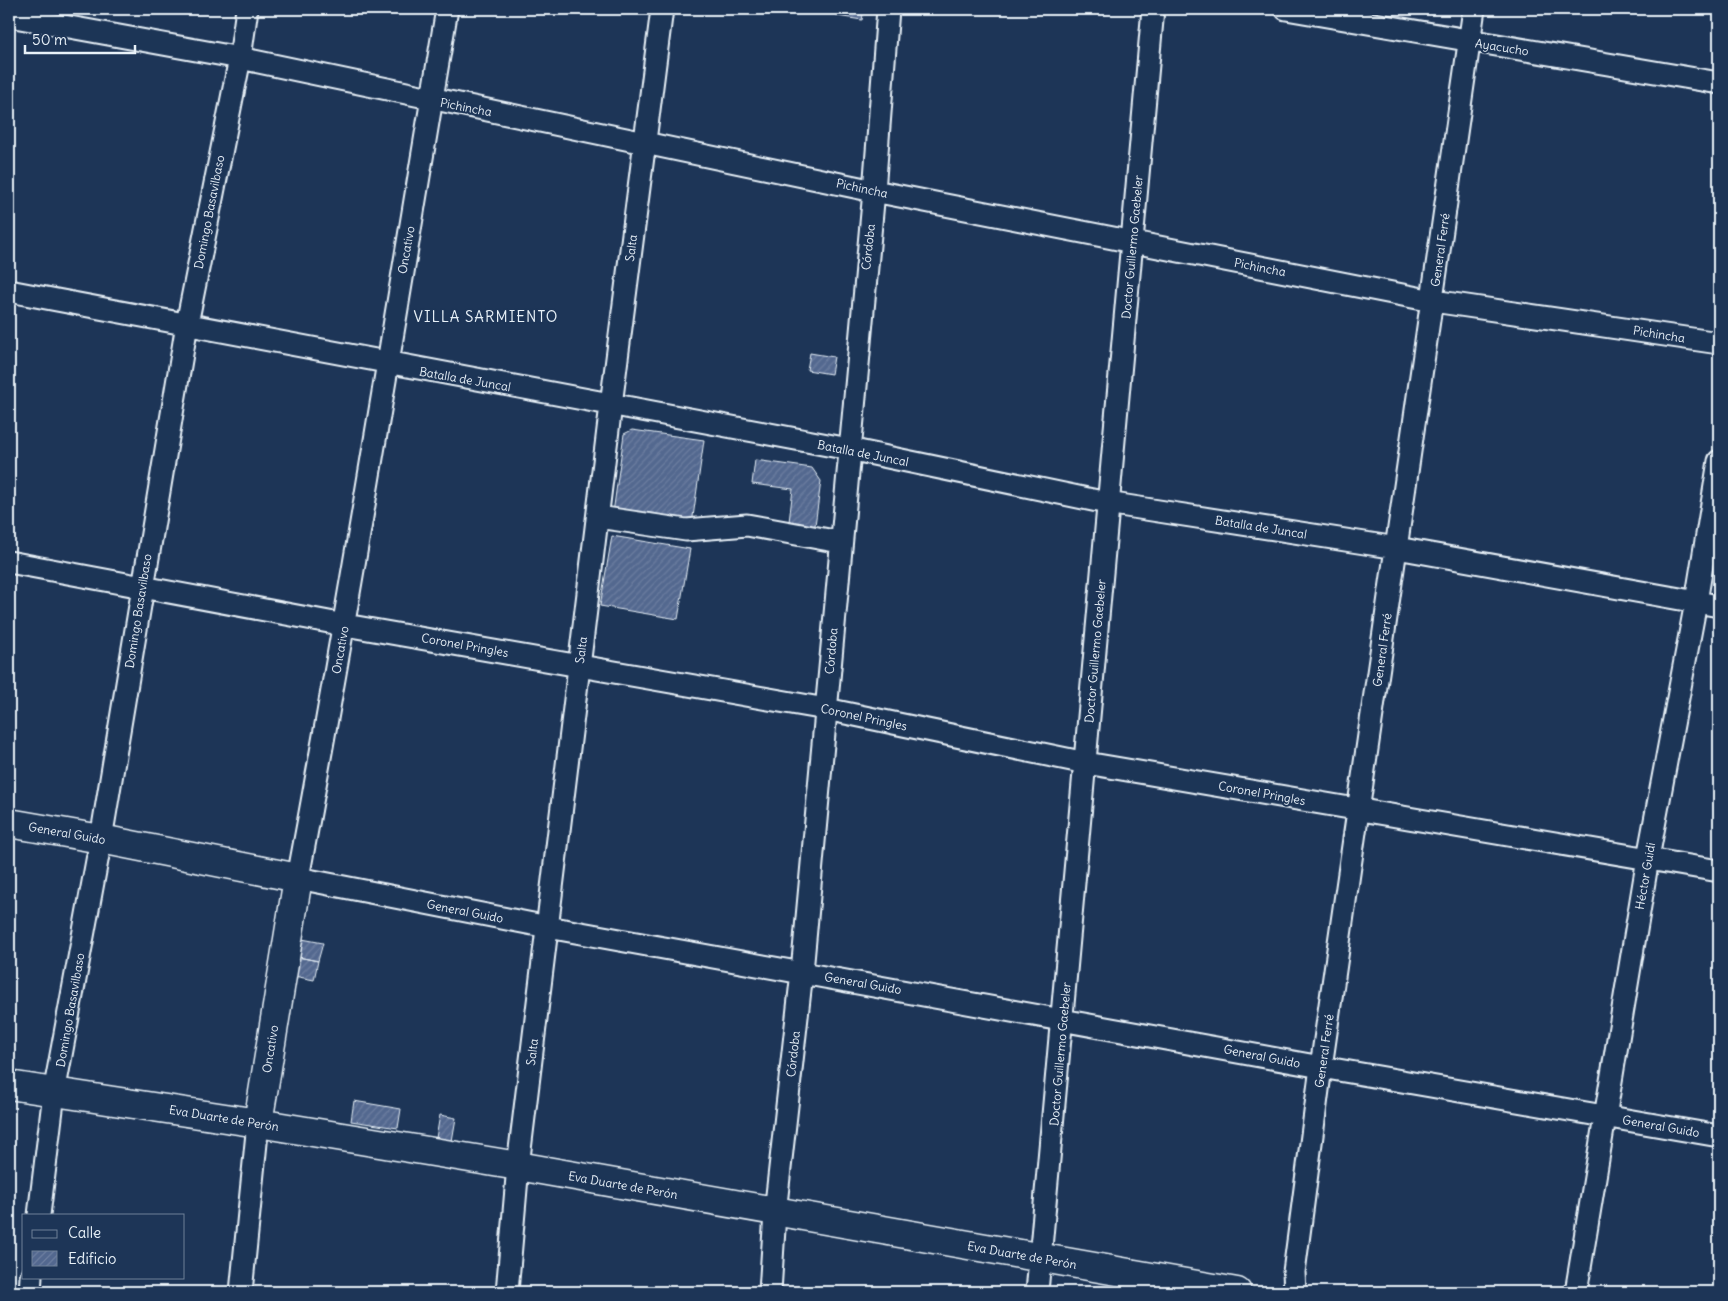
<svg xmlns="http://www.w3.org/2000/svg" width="1728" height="1301" font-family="Delius,sans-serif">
  <defs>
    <pattern id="building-hatch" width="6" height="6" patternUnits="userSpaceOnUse" patternTransform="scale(1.25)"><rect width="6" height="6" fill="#53688f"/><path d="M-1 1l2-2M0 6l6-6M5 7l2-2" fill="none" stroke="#6c7ea0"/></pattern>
  </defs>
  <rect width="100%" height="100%" fill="#1d3557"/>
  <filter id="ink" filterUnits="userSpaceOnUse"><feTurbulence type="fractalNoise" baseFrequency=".02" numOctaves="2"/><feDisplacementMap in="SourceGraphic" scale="10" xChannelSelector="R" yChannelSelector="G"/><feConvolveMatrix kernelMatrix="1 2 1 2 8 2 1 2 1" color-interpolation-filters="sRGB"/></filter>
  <g filter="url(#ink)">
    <path fill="url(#building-hatch)" stroke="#e8f1f8" d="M 838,9 L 864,9 L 862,20 L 837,16 Z
      M 810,353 L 834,357 L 831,374 L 807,370 Z
      M 632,430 L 704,440 L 692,524 L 613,513 L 624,434 Z
      M 755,460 L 812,468 L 821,481 L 814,533 L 788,530 L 793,489 L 752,484 Z
      M 612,536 L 690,549 L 678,619 L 600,606 Z
      M 302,939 L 323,943 L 318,961 L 298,957 Z
      M 298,957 L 318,961 L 314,980 L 294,976 Z
      M 354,1101 L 401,1109 L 398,1128 L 351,1121 Z
      M 440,1115 L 456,1118 L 452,1141 L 436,1138 Z"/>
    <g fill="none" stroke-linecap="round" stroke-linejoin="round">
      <g stroke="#e8f1f8" stroke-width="25">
        <path id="minor" d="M 447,9 C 398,299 352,589 298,878 L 548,927 L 1321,1067 L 1719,1136
          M 1286,9 L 1719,83
          M 9,16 L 240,58 L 874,191 L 1433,301 L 1719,343
          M 9,291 L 849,449 L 1107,503 L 1397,548 L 1719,606
          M 598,517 L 686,530 L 747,525 L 840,542
          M 9,562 L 345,625 L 826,709 L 1086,763 L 1719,871
          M 39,1215 L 54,1093 L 101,839 L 187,324 L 240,58 L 247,9
          M 30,1292 L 31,1277
          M 241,1292 L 258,1123
          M 507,1292 L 518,1166 L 611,405 L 662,9
          M 770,1292 L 775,1213 L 802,972 L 874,191 L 888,9
          M 1037,1292 L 1153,9
          M 1295,1292 L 1294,1272 L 1321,1067 L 1474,9
          M 1576,1292 L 1648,858 L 1696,602 L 1719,461"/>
      </g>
      <g stroke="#e8f1f8" stroke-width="31">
        <path id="major" d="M 9,823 L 101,839 L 298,878 L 258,1123
          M 9,1085 L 258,1123 L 518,1166 L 1237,1292"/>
      </g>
      <use href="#minor" stroke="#1d3557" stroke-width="21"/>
      <use href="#major" stroke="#1d3557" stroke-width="28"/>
    </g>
  </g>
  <g text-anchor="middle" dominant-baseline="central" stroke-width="4" stroke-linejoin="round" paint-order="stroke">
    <g font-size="12" fill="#e8f1f8" stroke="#1d3557">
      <text transform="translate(1502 47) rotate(9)">Ayacucho</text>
      <text transform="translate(466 107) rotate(11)">Pichincha</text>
      <text transform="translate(862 188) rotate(12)">Pichincha</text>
      <text transform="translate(209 212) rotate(-79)">Domingo Basavilbaso</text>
      <text transform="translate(868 247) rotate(-84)">Córdoba</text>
      <text transform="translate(1132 247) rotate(-85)">Doctor Guillermo Gaebeler</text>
      <text transform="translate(631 248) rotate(-83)">Salta</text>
      <text transform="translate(406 250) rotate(-80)">Oncativo</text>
      <text transform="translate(1440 250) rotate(-82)">General Ferré</text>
      <text transform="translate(1260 267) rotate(11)">Pichincha</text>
      <text transform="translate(1659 334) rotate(9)">Pichincha</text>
      <text transform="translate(465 379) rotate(10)">Batalla de Juncal</text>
      <text transform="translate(863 453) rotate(11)">Batalla de Juncal</text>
      <text transform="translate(1261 527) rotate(9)">Batalla de Juncal</text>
      <text transform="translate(138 611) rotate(-81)">Domingo Basavilbaso</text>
      <text transform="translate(465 645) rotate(10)">Coronel Pringles</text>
      <text transform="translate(340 650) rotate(-80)">Oncativo</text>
      <text transform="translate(581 650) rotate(-83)">Salta</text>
      <text transform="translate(1382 650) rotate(-82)">General Ferré</text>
      <text transform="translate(831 651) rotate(-85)">Córdoba</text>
      <text transform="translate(1095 651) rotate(-85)">Doctor Guillermo Gaebeler</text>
      <text transform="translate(864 717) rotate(12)">Coronel Pringles</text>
      <text transform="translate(1262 793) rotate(10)">Coronel Pringles</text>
      <text transform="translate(67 833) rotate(10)">General Guido</text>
      <text transform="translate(1645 876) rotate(-80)">Héctor Guidi</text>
      <text transform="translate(465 911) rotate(11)">General Guido</text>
      <text transform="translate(863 983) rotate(10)">General Guido</text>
      <text transform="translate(70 1010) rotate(-80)">Domingo Basavilbaso</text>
      <text transform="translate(270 1049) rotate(-81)">Oncativo</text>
      <text transform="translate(1324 1051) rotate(-82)">General Ferré</text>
      <text transform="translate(532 1052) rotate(-83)">Salta</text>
      <text transform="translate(793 1054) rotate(-84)">Córdoba</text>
      <text transform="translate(1060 1054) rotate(-85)">Doctor Guillermo Gaebeler</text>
      <text transform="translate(1262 1056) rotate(11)">General Guido</text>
      <text transform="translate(224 1118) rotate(9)">Eva Duarte de Perón</text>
      <text transform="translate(1661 1126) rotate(10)">General Guido</text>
      <text transform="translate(623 1185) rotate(10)">Eva Duarte de Perón</text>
      <text transform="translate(1022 1255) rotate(10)">Eva Duarte de Perón</text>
    </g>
    <g font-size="15" letter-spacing="1" fill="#e8f1f8" stroke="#1d3557">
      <text x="486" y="316">VILLA SARMIENTO</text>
    </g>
  </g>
  <rect width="1728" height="1301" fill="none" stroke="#1d3557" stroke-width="30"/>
  <rect x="15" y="15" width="1698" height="1271" fill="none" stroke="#e8f1f8" stroke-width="2" filter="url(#ink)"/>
  <rect x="22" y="1214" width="162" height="65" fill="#1d3557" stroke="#6e8097"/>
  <rect x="32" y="1230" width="25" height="8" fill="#1d3557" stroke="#6e8097"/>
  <text x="68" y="1238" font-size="15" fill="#e8f1f8">Calle</text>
  <rect x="32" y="1251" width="25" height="15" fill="url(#building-hatch)" stroke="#6e8097"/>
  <text x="68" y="1264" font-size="15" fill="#e8f1f8">Edificio</text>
  <path d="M25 45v8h110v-8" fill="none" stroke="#e8f1f8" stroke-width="2.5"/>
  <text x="32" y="45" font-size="15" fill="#e8f1f8" stroke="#1d3557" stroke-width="4" paint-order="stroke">50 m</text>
</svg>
